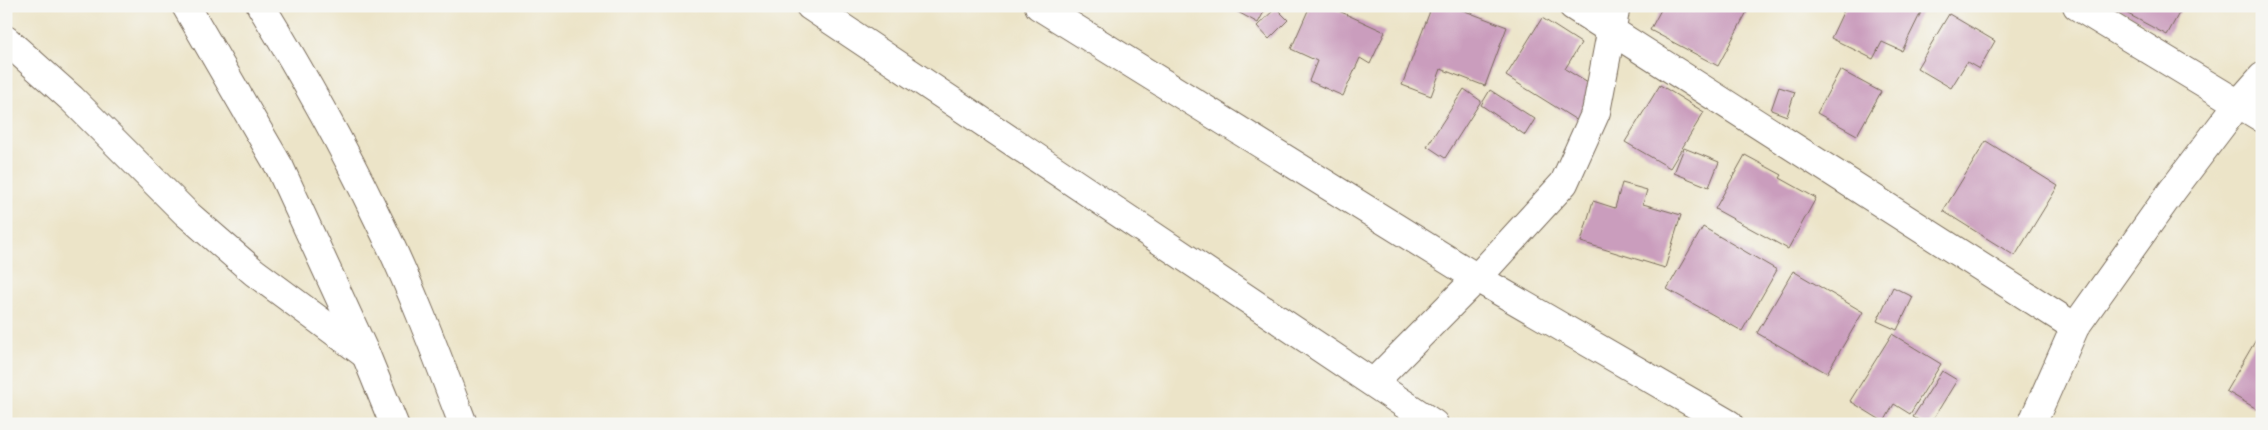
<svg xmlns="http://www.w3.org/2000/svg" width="2268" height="430" font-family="Pangolin,sans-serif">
  <rect width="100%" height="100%" fill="#f6f6f2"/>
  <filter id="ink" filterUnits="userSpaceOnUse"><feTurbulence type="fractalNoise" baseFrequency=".02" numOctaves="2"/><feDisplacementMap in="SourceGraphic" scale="10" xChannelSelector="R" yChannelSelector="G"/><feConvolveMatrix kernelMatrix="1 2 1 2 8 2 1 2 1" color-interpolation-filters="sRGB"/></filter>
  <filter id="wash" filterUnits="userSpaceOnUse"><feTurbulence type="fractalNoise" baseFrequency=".0096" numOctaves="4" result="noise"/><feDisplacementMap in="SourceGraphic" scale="20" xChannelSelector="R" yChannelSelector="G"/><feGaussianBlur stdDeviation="1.12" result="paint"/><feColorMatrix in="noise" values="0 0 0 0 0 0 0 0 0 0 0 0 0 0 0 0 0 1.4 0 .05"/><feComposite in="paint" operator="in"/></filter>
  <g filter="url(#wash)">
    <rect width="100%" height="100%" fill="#ece4c8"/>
    <g id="blocks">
      <path fill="#ca9dbd" d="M 1227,6 L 1267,6 L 1258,23 Z
        M 1310,6 L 1328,6 L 1385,32 L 1370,64 L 1360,58 L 1343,96 L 1309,81 L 1317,61 L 1291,49 Z
        M 1432,6 L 1452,6 L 1507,27 L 1485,86 L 1441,69 L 1431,96 L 1402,85 Z
        M 1663,6 L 1750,6 L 1718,66 L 1650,30 Z
        M 1846,6 L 1924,6 L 1902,51 L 1882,42 L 1873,59 L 1831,38 Z
        M 2113,6 L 2183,6 L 2167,35 Z
        M 1276,8 L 1288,20 L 1269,39 L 1257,26 Z
        M 1949,14 L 1995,41 L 1979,69 L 1967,62 L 1951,88 L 1917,68 Z
        M 1542,18 L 1581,43 L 1565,69 L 1606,94 L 1586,126 L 1506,76 Z
        M 1840,70 L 1881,92 L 1857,135 L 1817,113 Z
        M 1660,85 L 1704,112 L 1670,168 L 1625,142 Z
        M 1779,87 L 1795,92 L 1787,116 L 1771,110 Z
        M 1464,89 L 1481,101 L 1445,158 L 1427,146 Z
        M 1490,90 L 1535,119 L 1525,135 L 1481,105 Z
        M 1986,141 L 2058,186 L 2015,256 L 1943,211 Z
        M 1684,148 L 1719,162 L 1709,187 L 1674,173 Z
        M 1745,155 L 1782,175 L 1780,178 L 1816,198 L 1788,249 L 1715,209 Z
        M 1622,183 L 1647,190 L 1643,204 L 1681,215 L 1665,268 L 1581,242 L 1593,201 L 1615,208 Z
        M 1703,227 L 1777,270 L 1742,331 L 1667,289 Z
        M 1793,271 L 1863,312 L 1827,373 L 1757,333 Z
        M 1893,287 L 1913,297 L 1897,330 L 1877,321 Z
        M 2260,333 L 2262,334 L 2262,412 L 2226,391 Z
        M 1892,334 L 1941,364 L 1910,414 L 1894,404 L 1884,422 L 1850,401 Z
        M 1942,371 L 1957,380 L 1930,424 L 1925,424 L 1913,417 Z"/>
    </g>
  </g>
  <g filter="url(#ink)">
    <use href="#blocks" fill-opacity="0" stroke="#796b5a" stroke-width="1"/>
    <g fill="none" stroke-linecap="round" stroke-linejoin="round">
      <g stroke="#796b5a" stroke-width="30">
        <path id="minor" d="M 810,6 L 1434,424
          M 1039,6 L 1477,278 L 1729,424
          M 1573,6 L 2075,327
          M 2077,6 L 2262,118
          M 6,40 L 72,99 L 186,213 L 254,272 L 366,355
          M 1373,383 L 1477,278 L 1564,183 L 1596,112 L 1616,6
          M 2032,424 L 2075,327 L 2172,191 L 2238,104 L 2262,77"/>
      </g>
      <g stroke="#796b5a" stroke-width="30">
        <path id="major" d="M 186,6 L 280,168 L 366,355 L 394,424
          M 261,6 C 302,73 341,142 375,213 C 409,281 436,353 463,424"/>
      </g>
      <use href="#minor" stroke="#fff" stroke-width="28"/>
      <use href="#major" stroke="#fff" stroke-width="28"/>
    </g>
  </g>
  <rect width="2268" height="430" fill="none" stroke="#f6f6f2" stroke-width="25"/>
</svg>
